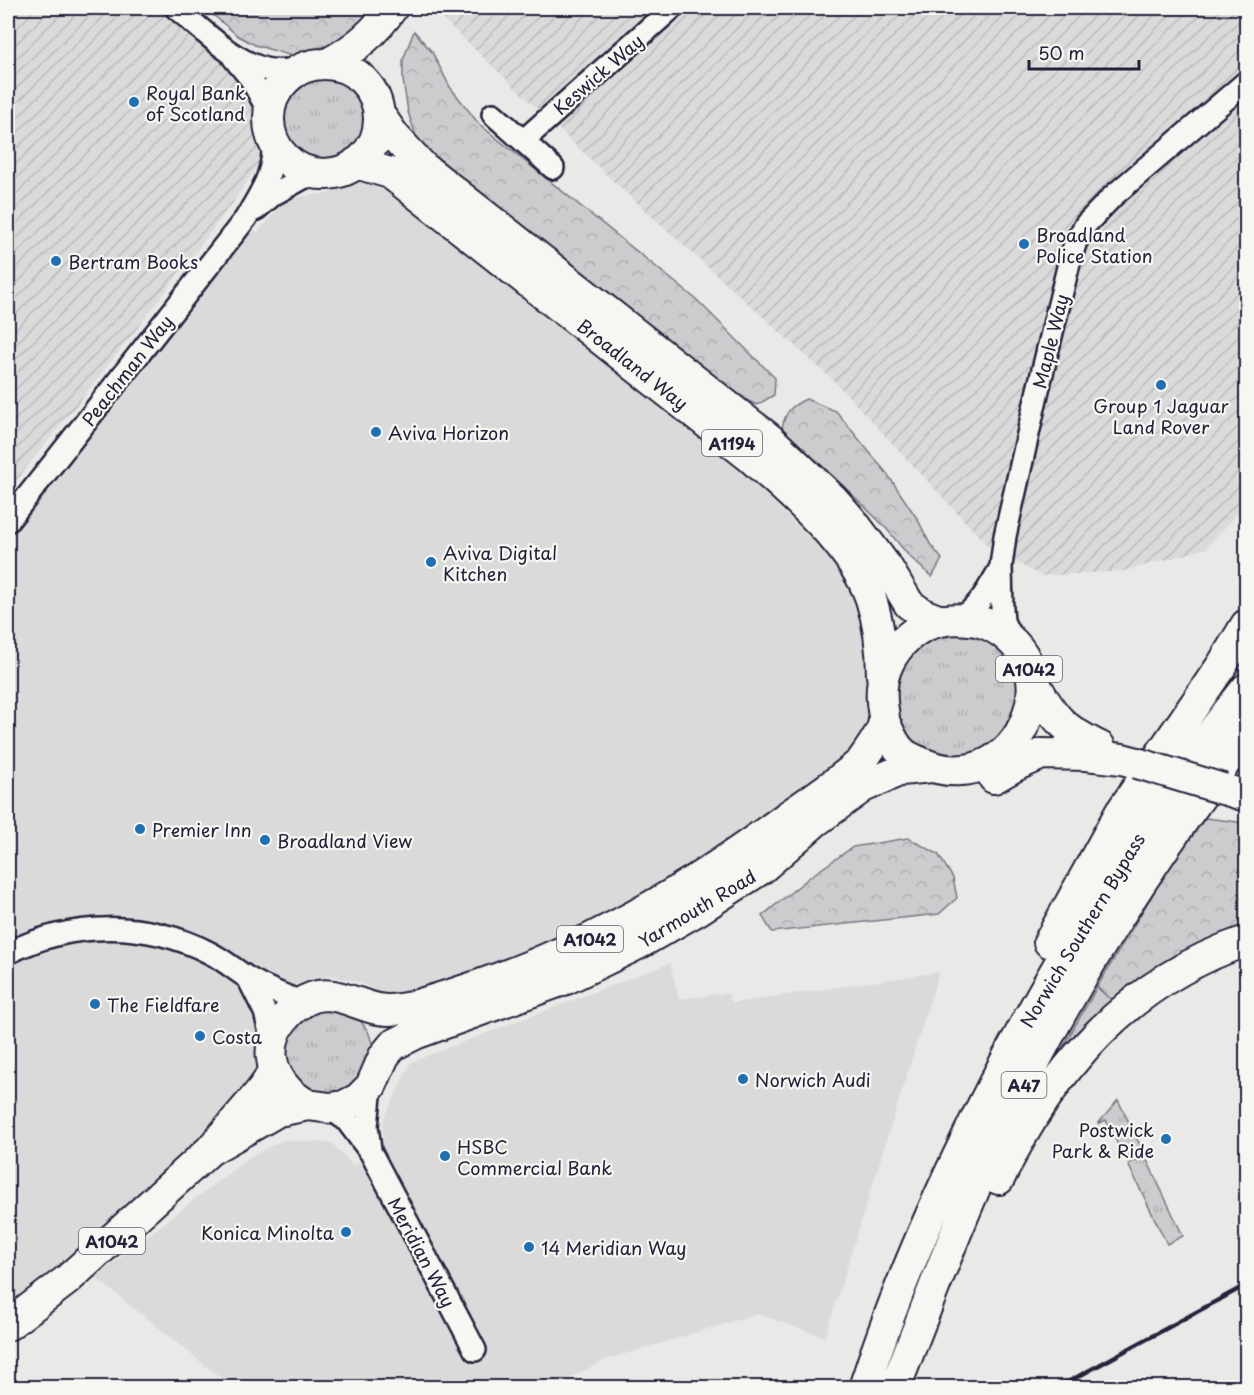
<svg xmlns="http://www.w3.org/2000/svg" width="1254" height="1395" font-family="'Playpen Sans',sans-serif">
  <defs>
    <pattern id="industrial-furrows" width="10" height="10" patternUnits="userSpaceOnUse" patternTransform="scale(1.5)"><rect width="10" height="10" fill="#dadada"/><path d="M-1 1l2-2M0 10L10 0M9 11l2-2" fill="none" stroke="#bbbbbc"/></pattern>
    <pattern id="grass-tufts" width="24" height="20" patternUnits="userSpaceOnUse" patternTransform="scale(1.5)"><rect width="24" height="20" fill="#ccccce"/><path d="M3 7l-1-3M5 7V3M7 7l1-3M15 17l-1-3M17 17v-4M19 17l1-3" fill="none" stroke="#afafb2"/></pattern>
    <pattern id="forest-crowns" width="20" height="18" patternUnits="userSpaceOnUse" patternTransform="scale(1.5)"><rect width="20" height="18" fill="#ccccce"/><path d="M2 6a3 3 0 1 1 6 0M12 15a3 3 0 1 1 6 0" fill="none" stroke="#afafb2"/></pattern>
  </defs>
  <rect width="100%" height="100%" fill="#e9e9e7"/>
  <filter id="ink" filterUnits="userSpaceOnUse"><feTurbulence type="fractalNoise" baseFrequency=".0167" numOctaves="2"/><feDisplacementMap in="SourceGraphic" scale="12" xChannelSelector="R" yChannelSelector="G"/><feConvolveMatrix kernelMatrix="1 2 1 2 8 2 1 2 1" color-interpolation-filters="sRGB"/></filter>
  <g filter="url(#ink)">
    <path fill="#dadada" d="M 359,183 L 373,183 L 405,203 L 748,477 L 817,545 L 844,578 L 858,605 L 866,630 L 869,683 L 867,724 L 858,749 L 799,796 L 627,906 L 492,967 L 404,996 L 384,994 L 358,982 L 330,975 L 310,984 L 286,986 L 257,1013 L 263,1061 L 252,1086 L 147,1195 L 8,1312 L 8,521 L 241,224 L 258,232 L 286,200 L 298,197 L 329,193 Z
      M 670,963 L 679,999 L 728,993 L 732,1003 L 939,972 L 825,1337 L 757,1314 L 605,1360 L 553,1387 L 232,1387 L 95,1277 L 249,1157 L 283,1140 L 332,1143 L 353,1166 L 383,1149 L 383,1121 L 411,1062 Z"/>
    <path fill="url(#industrial-furrows)" d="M 8,8 L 159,8 L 225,61 L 247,89 L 255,108 L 263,158 L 232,204 L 133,334 L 8,491 Z
      M 431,8 L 1246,8 L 1246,504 L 1205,549 L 1124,571 L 1041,576 L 988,546 L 836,383 L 626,193 Z"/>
    <path fill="url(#grass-tufts)" stroke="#777784" stroke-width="1.5" d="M284 118a41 41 0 1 1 82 0a41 41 0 1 1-82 0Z
      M 941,632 L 982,635 L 1013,661 L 1022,701 L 991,752 L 952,761 L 915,746 L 901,731 L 893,712 L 896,672 L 906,654 Z
      M 1097,987 L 1109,998 L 1123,1001 L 1053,1065 Z
      M 332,1007 L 359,1019 L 368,1031 L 373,1046 L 372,1060 L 358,1085 L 332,1096 L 304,1089 L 286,1066 L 286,1038 L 303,1014 Z
      M 1118,1100 L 1142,1149 L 1124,1157 L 1106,1120 L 1098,1124 Z
      M 1145,1156 L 1183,1236 L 1167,1244 L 1128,1164 Z"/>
    <path fill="url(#forest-crowns)" stroke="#777784" stroke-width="1.5" d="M 205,8 L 372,8 L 365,22 L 348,38 L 316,50 L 292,56 L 255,45 L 238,36 Z
      M 414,31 L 432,52 L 450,87 L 479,124 L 697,300 L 775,378 L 774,395 L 757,405 L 746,400 L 447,170 L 418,142 L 408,112 L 403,80 L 403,60 Z
      M 806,399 L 836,411 L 888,475 L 918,520 L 930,544 L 942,559 L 932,577 L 909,556 L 885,527 L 859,501 L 782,428 C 785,412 791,406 806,399 Z
      M 1205,818 L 1246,823 L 1246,929 L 1123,1001 L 1109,998 L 1097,987 L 1164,875 Z
      M 908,838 L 938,854 L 953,878 L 957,898 L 939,914 L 772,932 L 762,916 L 811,876 L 853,847 Z"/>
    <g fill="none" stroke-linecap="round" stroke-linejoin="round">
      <g stroke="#22223b" stroke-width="26">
        <path id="minor" d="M 176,8 C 203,30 231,60 265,69 C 277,72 291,70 303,68
          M 233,57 L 251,79 L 270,114
          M 493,114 L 553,168
          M 524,140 L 672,8
          M 255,210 L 274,194 L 314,172
          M 8,521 L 246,218 C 264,187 273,176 274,139
          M 960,619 C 980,606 988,589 1000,569
          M 1012,641 L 1003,621 L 1002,609 L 1001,566 L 1005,536 L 1038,390 L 1069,263 L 1076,241 L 1086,224 L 1113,196 L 1246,82
          M 8,953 C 71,921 146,920 210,953 C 224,960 235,970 248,978 C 265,988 284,996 302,1002
          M 248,978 L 265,1012 L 273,1045
          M 330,1108 L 347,1121 L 371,1153 L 475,1350
          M 370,1149 L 367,1126 L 371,1086"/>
      </g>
      <g stroke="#22223b" stroke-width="34">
        <path id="highway" d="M 327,64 C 354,50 375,33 392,8
          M269 119a55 55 0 1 1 110 0a55 55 0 1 1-110 0Z
          M 379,114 L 395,137 L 423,167 L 771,440 L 832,498 L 853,522 L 888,569 L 909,604 L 923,614 L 938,620
          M 356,163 L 390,173 L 403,183 L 750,457 C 792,495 852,544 871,599 C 879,624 882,650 882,676
          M 1034,682 C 1054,719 1062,728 1100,747
          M 1067,748 L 1086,755 L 1122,759 L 1137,763
          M 994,778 L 1015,766 L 1042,754 L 1086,755
          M 1223,789 L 1246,796
          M 1049,942 L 1120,813 L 1222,665 L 1246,625
          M 308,1105 C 264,1082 258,1033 300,1004 C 327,984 352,1004 378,1009 C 395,1012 411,1007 427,1002 C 562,963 676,899 788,816 C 813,799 838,782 861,762 C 868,752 884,731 884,719 C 884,713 882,707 882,701 C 880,678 887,660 902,643 C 922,621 949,616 977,621 C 995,625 1013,639 1023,655 C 1033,673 1035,688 1030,707 C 1018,758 971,784 922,763 C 916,760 907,757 902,752 C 893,744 889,731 884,721
          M 210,1150 L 278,1111 L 308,1105 L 330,1108 L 344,1106 L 358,1099 L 371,1086 L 384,1056 L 393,1045 L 415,1034 L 566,979 L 640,943 L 698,910 L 761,869 L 816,821 L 863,787 L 901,770 L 932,767
          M 999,1179 C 1052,1069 1128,981 1246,941
          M 8,1325 L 67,1280 L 210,1150 L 260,1092 L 268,1081 L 273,1070
          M 864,1388 C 898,1282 944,1181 994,1083 C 1066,944 1148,811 1246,689
          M 895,1388 C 930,1297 965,1206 1006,1119 C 1071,983 1155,854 1246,735"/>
      </g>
      <use href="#minor" stroke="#f6f6f2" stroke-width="21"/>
      <use href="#highway" stroke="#f6f6f2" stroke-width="30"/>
      <path stroke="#22223b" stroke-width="4.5" d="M 1057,1388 L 1246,1285"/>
      <g stroke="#22223b" stroke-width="34" stroke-linecap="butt">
        <path id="highway-bridge" d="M 1137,763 L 1223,789"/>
      </g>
      <use href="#highway-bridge" stroke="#f6f6f2" stroke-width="30"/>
    </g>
  </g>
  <g fill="#1f6fb2" stroke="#f6f6f2" stroke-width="2">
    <circle cx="134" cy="102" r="6"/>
    <circle cx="1024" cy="244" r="6"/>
    <circle cx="56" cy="261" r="6"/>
    <circle cx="1161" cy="385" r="6"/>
    <circle cx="376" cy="432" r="6"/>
    <circle cx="431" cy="562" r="6"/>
    <circle cx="140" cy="829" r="6"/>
    <circle cx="265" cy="840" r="6"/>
    <circle cx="95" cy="1004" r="6"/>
    <circle cx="200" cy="1036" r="6"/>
    <circle cx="743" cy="1079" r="6"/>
    <circle cx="1166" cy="1139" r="6"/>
    <circle cx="445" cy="1156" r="6"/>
    <circle cx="346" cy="1232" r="6"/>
    <circle cx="529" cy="1247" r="6"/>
  </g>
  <g text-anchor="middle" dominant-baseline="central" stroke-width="4.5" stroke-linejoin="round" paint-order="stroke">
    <g fill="#f6f6f2" stroke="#626272" stroke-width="1.5">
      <rect x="702" y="430" width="60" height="26" rx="4.5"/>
      <rect x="996" y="656" width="66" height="26" rx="4.5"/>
      <rect x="557" y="926" width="66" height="26" rx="4.5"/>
      <rect x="1001.5" y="1072" width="45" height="26" rx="4.5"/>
      <rect x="79" y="1228" width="66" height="26" rx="4.5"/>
    </g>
    <g font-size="16" font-weight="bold" fill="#22223b">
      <text x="732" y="443">A1194</text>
      <text x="1029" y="669">A1042</text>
      <text x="590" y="939">A1042</text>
      <text x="1024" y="1085">A47</text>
      <text x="112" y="1241">A1042</text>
    </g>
    <g font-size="18" fill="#22223b" stroke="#f6f6f2">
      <text transform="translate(598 74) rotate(-41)">Keswick Way</text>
      <text transform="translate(1050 341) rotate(-76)">Maple Way</text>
      <text transform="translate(633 364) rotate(38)">Broadland Way</text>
      <text transform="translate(127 370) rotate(-52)">Peachman Way</text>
      <text transform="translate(697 908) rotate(-31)">Yarmouth Road</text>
      <text transform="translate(1082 930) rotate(-59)">Norwich Southern Bypass</text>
      <text transform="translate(422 1252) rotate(62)">Meridian Way</text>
    </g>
    <g font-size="18" fill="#22223b" stroke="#f6f6f2" text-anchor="start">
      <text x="146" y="92">Royal Bank<tspan x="146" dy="21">of Scotland</tspan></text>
      <text x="1036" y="234">Broadland<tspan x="1036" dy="21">Police Station</tspan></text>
      <text x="68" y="261">Bertram Books</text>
      <text x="1161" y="405" text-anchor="middle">Group 1 Jaguar<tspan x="1161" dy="21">Land Rover</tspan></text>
      <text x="388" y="432">Aviva Horizon</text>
      <text x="443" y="552">Aviva Digital<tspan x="443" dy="21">Kitchen</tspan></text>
      <text x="152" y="829">Premier Inn</text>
      <text x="277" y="840">Broadland View</text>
      <text x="107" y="1004">The Fieldfare</text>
      <text x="212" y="1036">Costa</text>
      <text x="755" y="1079">Norwich Audi</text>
      <text x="1154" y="1129" text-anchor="end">Postwick<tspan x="1154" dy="21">Park &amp; Ride</tspan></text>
      <text x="457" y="1146">HSBC<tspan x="457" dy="21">Commercial Bank</tspan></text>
      <text x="334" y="1232" text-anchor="end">Konica Minolta</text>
      <text x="541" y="1247">14 Meridian Way</text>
    </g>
  </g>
  <rect width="1254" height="1395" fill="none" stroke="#f6f6f2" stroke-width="30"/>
  <rect x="15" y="15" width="1224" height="1365" fill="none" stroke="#22223b" stroke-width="2" filter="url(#ink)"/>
  <path d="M1029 60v9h110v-9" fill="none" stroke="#22223b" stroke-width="3"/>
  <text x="1038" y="60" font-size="18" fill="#22223b" stroke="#f6f6f2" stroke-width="4.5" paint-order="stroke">50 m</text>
</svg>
